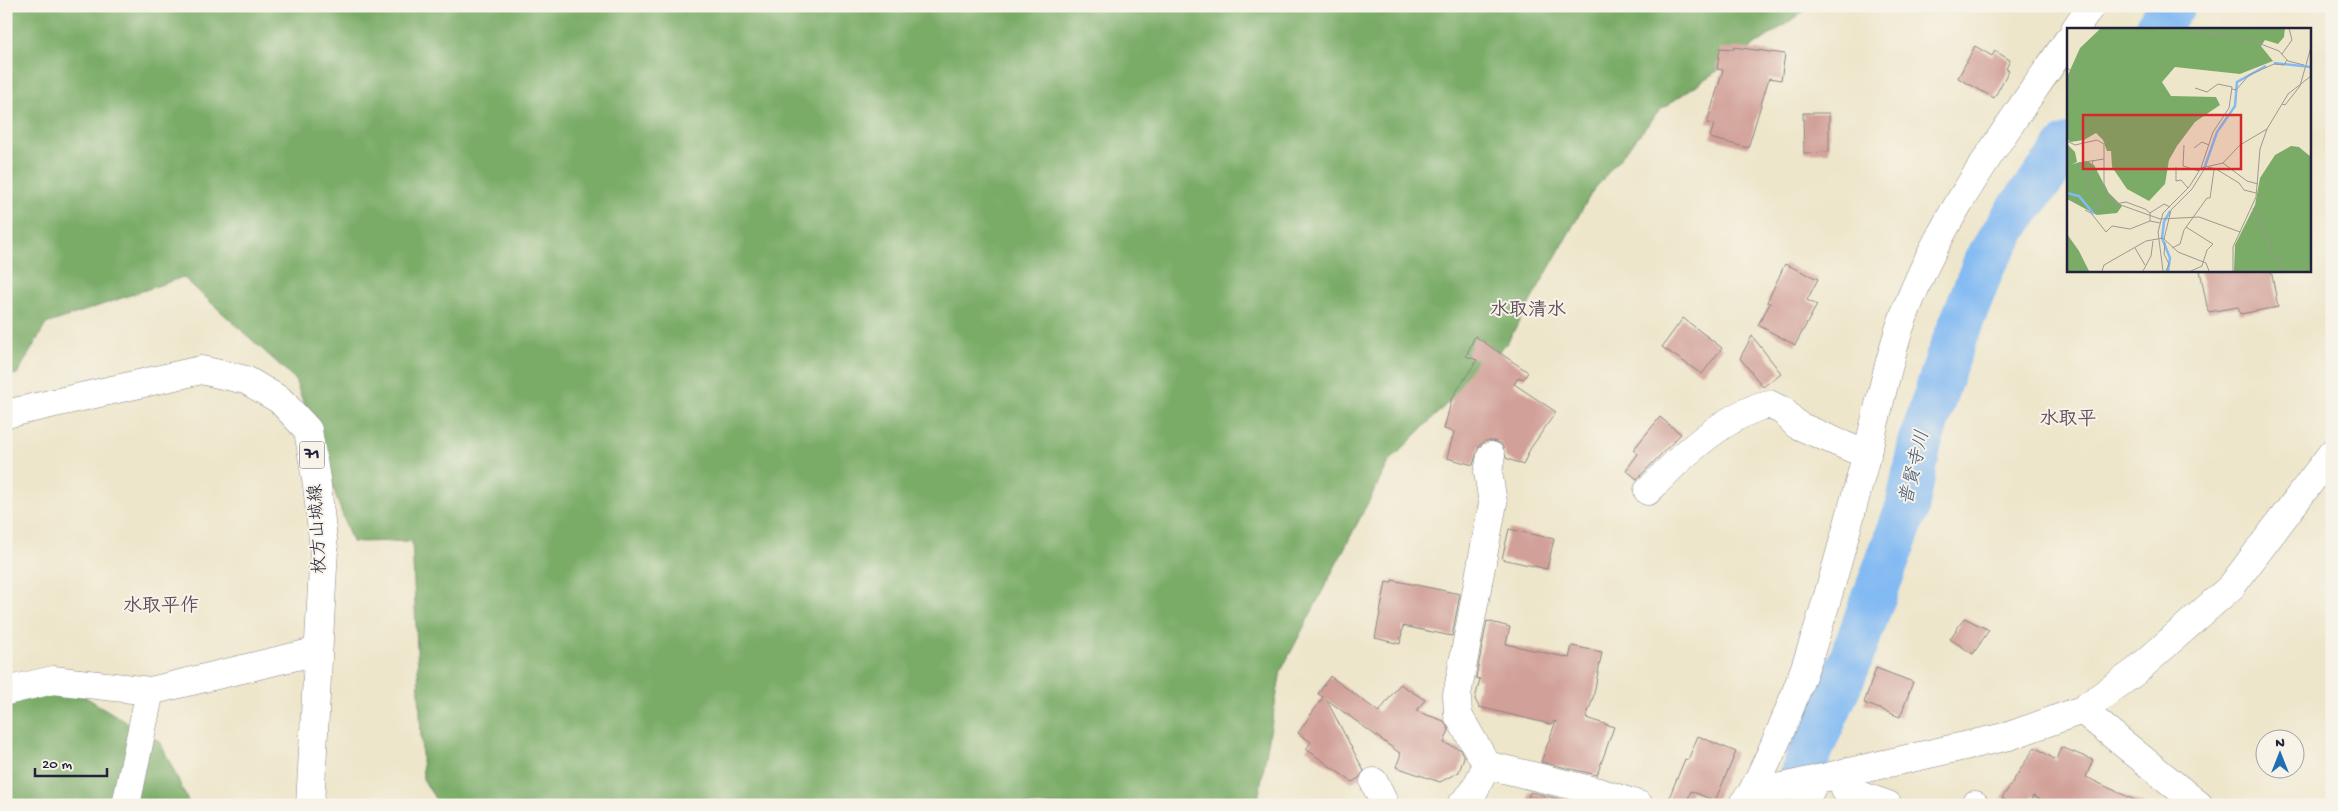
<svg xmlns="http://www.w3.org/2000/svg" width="2338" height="811" font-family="'Gochi Hand','Klee One',sans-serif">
  <rect width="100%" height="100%" fill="#f7f3e8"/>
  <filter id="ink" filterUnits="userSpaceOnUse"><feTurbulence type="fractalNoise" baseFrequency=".02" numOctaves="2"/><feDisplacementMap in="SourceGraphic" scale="10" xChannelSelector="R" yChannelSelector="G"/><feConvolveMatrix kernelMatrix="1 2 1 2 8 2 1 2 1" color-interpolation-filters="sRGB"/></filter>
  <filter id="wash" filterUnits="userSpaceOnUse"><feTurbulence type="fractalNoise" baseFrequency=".0096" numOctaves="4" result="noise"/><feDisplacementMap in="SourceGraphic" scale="20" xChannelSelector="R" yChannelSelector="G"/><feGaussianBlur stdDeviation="1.12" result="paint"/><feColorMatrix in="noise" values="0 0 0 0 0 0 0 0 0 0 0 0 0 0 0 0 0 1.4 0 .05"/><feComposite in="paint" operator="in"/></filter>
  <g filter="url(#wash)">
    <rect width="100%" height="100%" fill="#eee6cb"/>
    <path fill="#7aac68" stroke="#4e6752" d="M 6,6 L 1812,6 L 1660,110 L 1592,192 L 1507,343 L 1389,462 L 1281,671 L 1257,805 L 439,805 L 423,779 L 412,541 L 352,542 L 295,379 L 183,277 L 46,324 L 17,374 L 6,376 Z
      M 62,683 L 160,742 L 190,805 L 6,805 L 6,700 Z"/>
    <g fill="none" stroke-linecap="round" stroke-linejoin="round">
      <path stroke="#82baf3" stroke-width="44" d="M 2156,29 L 2173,6
        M 1791,805 L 1809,755 L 1849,664 L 1907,508 L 1920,443 L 1947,359 L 1985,262 L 2015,214 L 2068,146"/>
    </g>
    <g id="blocks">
      <path fill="#d1a098" d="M 1975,46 L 1992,56 L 1995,51 L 2010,60 L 2006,69 L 2009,70 L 1994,98 L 1958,78 Z
        M 1734,47 L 1785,54 L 1781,80 L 1769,78 L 1748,148 L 1710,138 L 1714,124 L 1707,123 L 1723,70 L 1717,69 L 1720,48 L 1734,49 Z
        M 1803,113 L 1829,113 L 1829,152 L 1804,153 Z
        M 1785,264 L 1818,279 L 1807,300 L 1817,305 L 1795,345 L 1758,325 L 1770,303 L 1767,302 Z
        M 2200,270 L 2271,270 L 2278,307 L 2240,314 L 2238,307 L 2208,312 Z
        M 1683,318 L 1722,348 L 1702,374 L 1662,347 Z
        M 1475,336 L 1528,372 L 1524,379 L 1519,377 L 1514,384 L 1556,412 L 1530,449 L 1523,465 L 1506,458 L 1502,444 L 1493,441 L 1485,441 L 1479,446 L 1473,465 L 1447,458 L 1454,432 L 1444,429 L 1452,398 L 1477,360 L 1466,356 Z
        M 1752,336 L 1781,373 L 1763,387 L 1740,358 Z
        M 1660,417 L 1681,434 L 1637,479 L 1626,470 L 1638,454 L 1633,450 Z
        M 1509,529 L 1554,539 L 1547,569 L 1502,559 Z
        M 1392,580 L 1460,594 L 1452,636 L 1403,626 L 1400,644 L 1375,638 L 1386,582 L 1391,583 Z
        M 1964,618 L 1989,630 L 1973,654 L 1950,639 Z
        M 1487,621 L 1510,627 L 1506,644 L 1569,658 L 1572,646 L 1602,652 L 1593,698 L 1586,718 L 1614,727 L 1597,775 L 1541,762 L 1556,721 L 1550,724 L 1479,707 L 1475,699 L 1480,679 L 1476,678 Z
        M 1876,668 L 1913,682 L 1900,717 L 1864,703 Z
        M 1330,676 L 1379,712 L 1400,684 L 1425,700 L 1416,711 L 1444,721 L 1449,730 L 1444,743 L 1460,749 L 1464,757 L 1459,772 L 1440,782 L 1396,767 L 1401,754 L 1326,699 L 1364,771 L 1359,778 L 1352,782 L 1306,749 L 1311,742 L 1298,733 L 1323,697 L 1318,694 Z
        M 1698,736 L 1736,752 L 1715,801 L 1691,791 L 1686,805 L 1666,805 L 1685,759 L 1688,760 Z
        M 2035,747 L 2056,760 L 2061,747 L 2093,760 L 2086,777 L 2145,805 L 2052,805 L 2033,796 L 2028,805 L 2013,805 L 2002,798 Z
        M 1530,792 L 1585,805 L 1526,805 Z"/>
    </g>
  </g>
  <g filter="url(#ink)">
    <use href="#blocks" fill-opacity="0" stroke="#888483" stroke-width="1"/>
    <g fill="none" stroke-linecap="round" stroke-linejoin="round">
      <g stroke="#888483" stroke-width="29">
        <path id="minor" d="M 2075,29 L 2091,6
          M 1491,456 L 1488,472 L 1493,503 L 1457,695 L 1458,715 L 1487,765 L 1599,792 L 1639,805
          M 1648,491 C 1678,459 1726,414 1769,404 L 1783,411 L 1797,425 L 1867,455
          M 6,691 L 53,680 L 150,691 L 318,651
          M 2082,710 L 2199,805
          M 1846,772 L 1845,790 L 1888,805
          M 1374,782 L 1385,805
          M 1751,794 C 1808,685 1838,563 1869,445 C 1880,404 1888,361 1902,321 C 1939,217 2007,130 2068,40
          M 1744,802 L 1751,794 L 2009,736 L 2082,710 L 2135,672 L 2231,587 L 2332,453
          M 126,805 L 150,691
          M 1461,805 L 1473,793 L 1487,765
          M 1803,805 L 1816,779
          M 1974,805 L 1975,805"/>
      </g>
      <g stroke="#888483" stroke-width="29">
        <path id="major" d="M 6,414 L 201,370 L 246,380 L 280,400 L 308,430 L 317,485 L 324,549 L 310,805"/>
      </g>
      <use href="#minor" stroke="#fff" stroke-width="28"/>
      <use href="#major" stroke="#fff" stroke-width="28"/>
    </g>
  </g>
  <g text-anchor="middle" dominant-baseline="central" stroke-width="4" stroke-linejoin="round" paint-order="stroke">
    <rect fill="#f7f3e8" stroke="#62616f" stroke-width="1" x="299.5" y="441.5" width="25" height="27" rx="4"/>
    <g font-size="16" font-weight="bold" fill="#22223b">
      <text x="312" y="455">71</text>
    </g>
    <g font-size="18" fill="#22223b" stroke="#f7f3e8">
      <text transform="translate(319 529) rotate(-93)">枚方山城線</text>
    </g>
    <g font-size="19" font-weight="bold" fill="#5f4e5c" stroke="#f7f3e8">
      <text x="1528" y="311">水取清水</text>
      <text x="2068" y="420">水取平</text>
      <text x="161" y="607">水取平作</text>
    </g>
    <g font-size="19" font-style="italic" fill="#44577b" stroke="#f7f3e8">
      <text transform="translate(1916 468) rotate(-77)">普賢寺川</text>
    </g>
  </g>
  <g transform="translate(2067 28)">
    <rect width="244" height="244" fill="#eee6cb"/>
    <path d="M 34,0 L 218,0 L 217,9 L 211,16 L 198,12 L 194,18 L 206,33 L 173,46 L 108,39 L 95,54 L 104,68 L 149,69 L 153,77 L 128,94 L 110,118 L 102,132 L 98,156 L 82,173 L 60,161 L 45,139 L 44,123 L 40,123 L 36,112 L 29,105 L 17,112 L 3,114 L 0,110 L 0,49 L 13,20 ZM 0,116 L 8,124 L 10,134 L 5,136 L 20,133 L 27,137 L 41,164 L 55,178 L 50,185 L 30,187 L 0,171 ZM 224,118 L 232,119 L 244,129 L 244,243 L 167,243 L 168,217 L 188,177 L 193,150 L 208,127 ZM 0,206 L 12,223 L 22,243 L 0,243 Z" fill="#7aac68"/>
    <path fill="none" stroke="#82baf3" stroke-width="2.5" d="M 207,35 L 244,39M 137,141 L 150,104 L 168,78 L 170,54 L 199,38M 0,165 L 12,168 L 27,186M 101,243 L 103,230 L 95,210 L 97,194 L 103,183"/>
    <path fill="none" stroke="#9c9891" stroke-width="1" d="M 129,3 L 178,10 L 212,23 L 221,33 L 237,37M 215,26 L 225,12 L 222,0M 0,39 L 9,49 L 0,65M 128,60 L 140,64 L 151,56 L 165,59 L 162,80 L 146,104 L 134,140M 165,61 L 169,62 L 182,47 L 207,36 L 217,37 L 220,32M 215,76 L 218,77 L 233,58 L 244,19M 0,113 L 8,117 L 30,112 L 37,116 L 37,156 L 43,169 L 51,176 L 93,191 L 132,189 L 173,204M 117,117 L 116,138 L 132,143M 127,120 L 135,114 L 142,117M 26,133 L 20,154 L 33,177M 11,135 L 37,131M 156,135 L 180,153 L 191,156M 109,139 L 109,153 L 114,152 L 121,160M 141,139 L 149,141 L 172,155 L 177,162 L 189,165M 186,180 L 201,209 L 202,224 L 212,232 L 218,243M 18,182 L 24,185 L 39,204 L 45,198 L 63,201 L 83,193M 23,184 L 41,171 L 48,176 L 59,174 L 78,181 L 83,185 L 83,193 L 93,195M 83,185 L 97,176 L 103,179M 119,199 L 146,216 L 140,222 L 135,238 L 124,243M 97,211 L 104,182 L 125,161 L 138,140M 98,214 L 97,226 L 102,236 L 99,243M 68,220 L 78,237M 105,220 L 113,216 L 117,202 L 140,170 L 143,170 L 147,142M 35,243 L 37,237 L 79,213 L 96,210 L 111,224 L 139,235 L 142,243M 76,243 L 84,228 L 86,213M 96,243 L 91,204 L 96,185 L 122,159 L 134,140 L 156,135 L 173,117 L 200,101M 166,243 L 166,219 L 189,169 L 193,121 L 200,101 L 221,66 L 244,48"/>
    <path fill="#d62828" fill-opacity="0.15" stroke="#d62828" stroke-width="2.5" d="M 16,87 L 174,87 L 174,141 L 16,141 Z"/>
    <rect width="244" height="244" fill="none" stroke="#22223b" stroke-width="2.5"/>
  </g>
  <rect width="2338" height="811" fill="none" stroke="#f7f3e8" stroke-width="25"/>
  <g transform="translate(2280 754)"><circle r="24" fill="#f7f3e8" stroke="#a29fa3"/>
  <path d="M0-4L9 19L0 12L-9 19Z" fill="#1f6fb2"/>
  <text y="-8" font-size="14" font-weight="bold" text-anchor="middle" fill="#22223b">N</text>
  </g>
  <path d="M35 768v8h72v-8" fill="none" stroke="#22223b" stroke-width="2.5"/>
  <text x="42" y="768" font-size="15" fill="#22223b" stroke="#f7f3e8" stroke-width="4" paint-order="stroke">20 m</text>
</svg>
